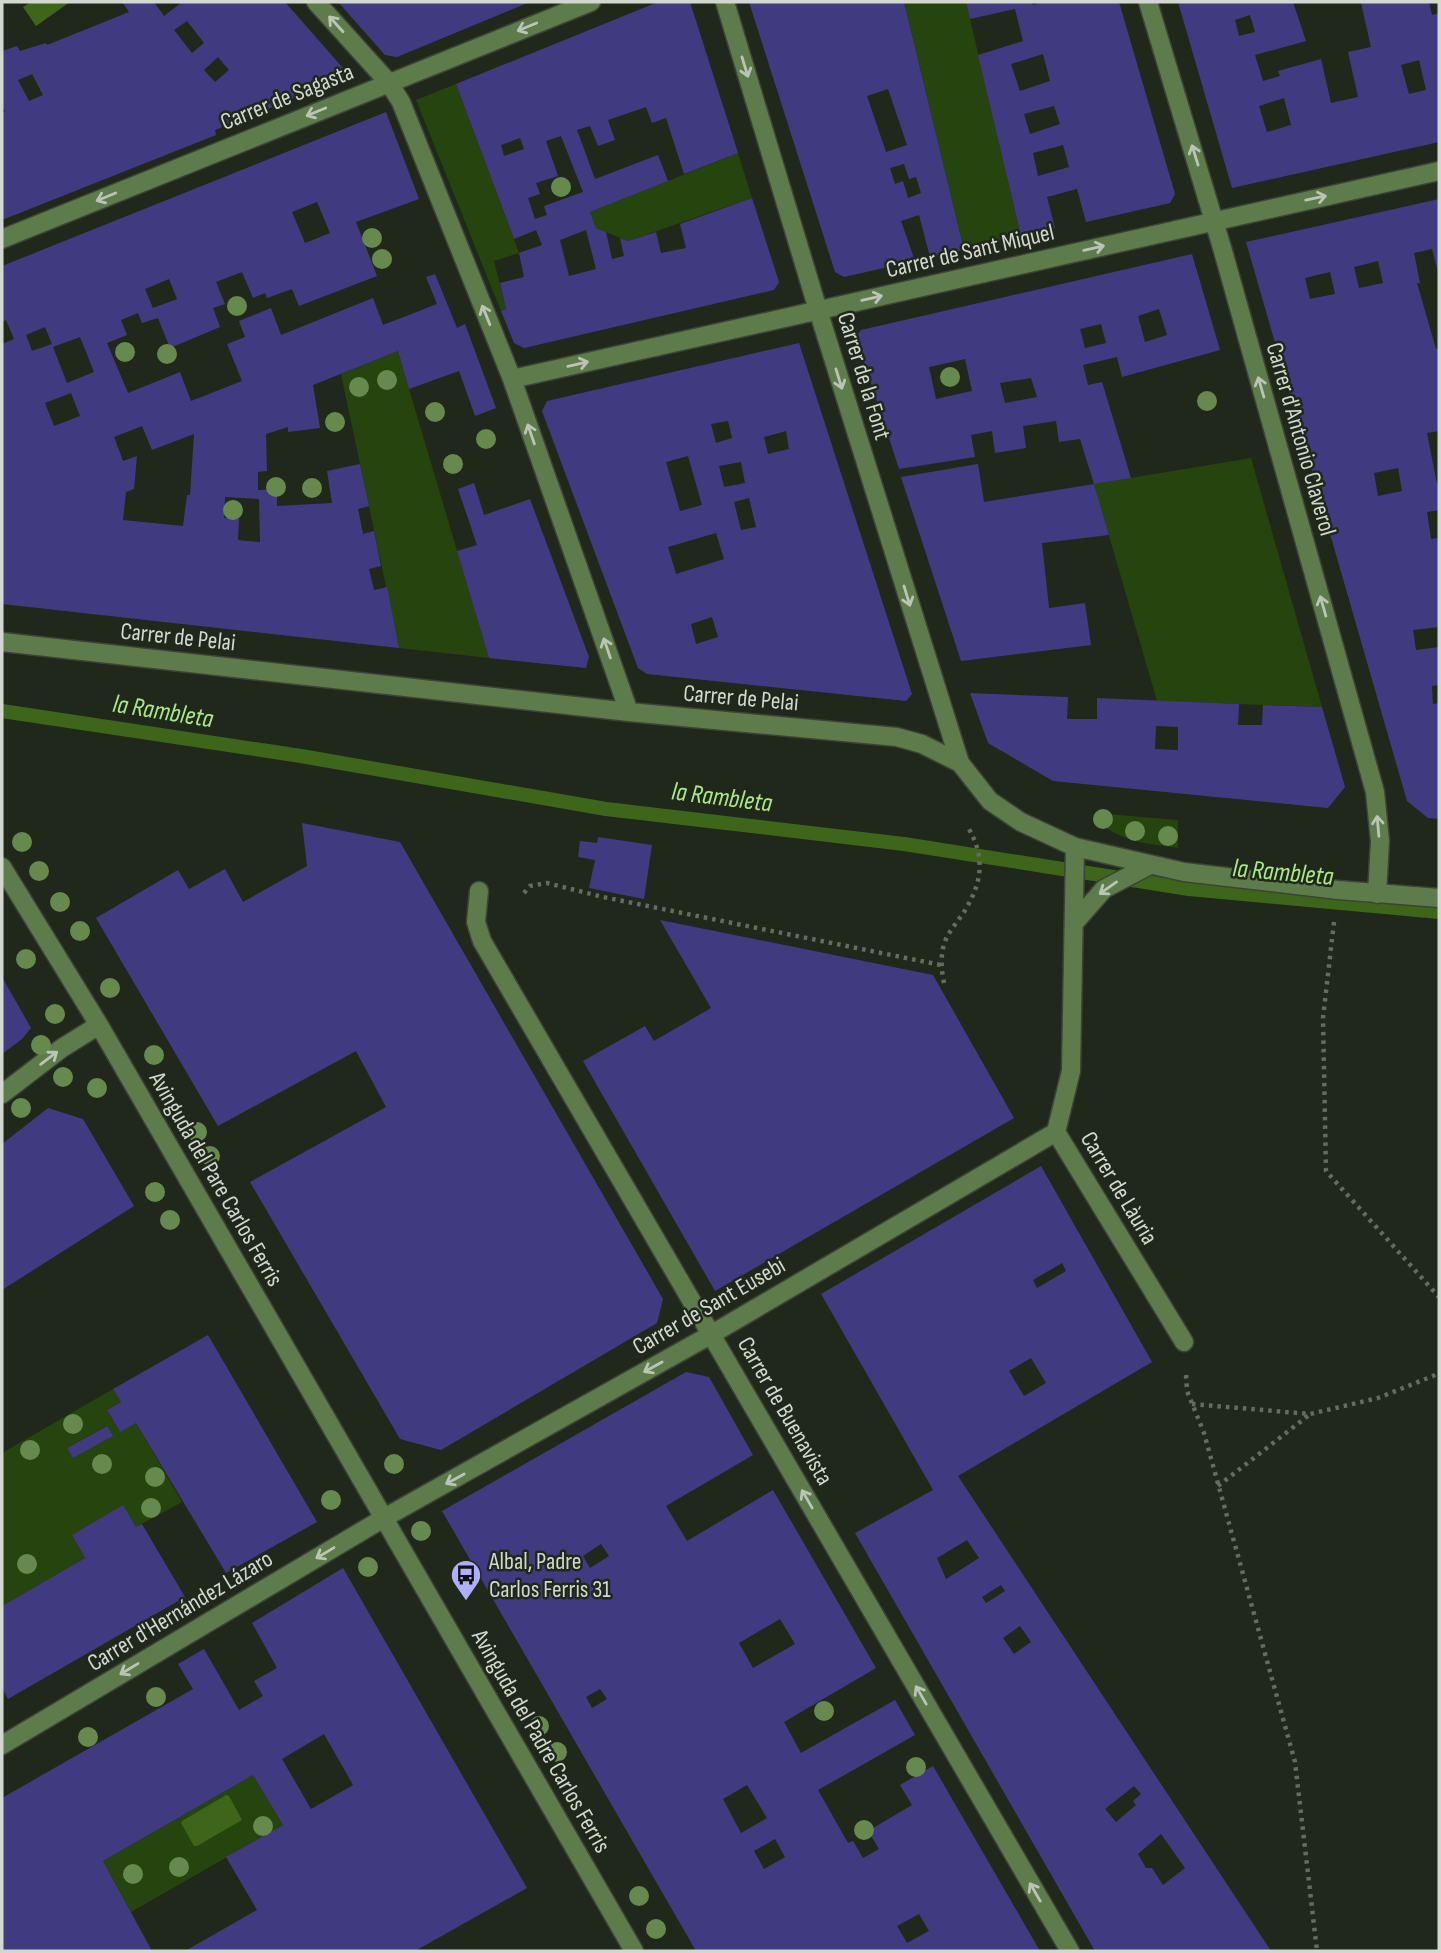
<svg xmlns="http://www.w3.org/2000/svg" width="1441" height="1953" font-family="'Sofia Sans Condensed',sans-serif">
  <rect width="100%" height="100%" fill="#20281b"/>
  <path fill="#26440e" fill-rule="evenodd" d="M 904,2 L 966,2 L 1021,236 L 964,250 Z
    M 456,84 L 519,253 L 494,261 L 506,309 L 501,311 L 416,100 Z
    M 738,153 L 752,198 L 628,241 L 596,228 L 590,212 Z
    M 398,351 L 409,389 L 489,658 L 399,648 L 341,374 Z
    M 1251,458 L 1322,707 L 1157,701 L 1094,484 Z
    M 1095,813 L 1178,820 L 1178,848 C 1143,843 1121,842 1093,818 Z
    M 113,1389 L 121,1402 L 107,1410 L 119,1431 L 136,1423 L 182,1502 L 136,1527 L 122,1506 L 72,1535 L 85,1558 L 2,1606 L 2,1453 ZM 106,1426 L 112,1436 L 73,1458 L 67,1448 Z
    M 253,1775 L 283,1825 L 131,1912 L 103,1861 Z"/>
  <path fill="#3d661b" d="M 31,2 L 70,2 L 36,26 L 23,7 Z
    M 226,1795 L 229,1796 L 242,1820 L 197,1846 L 194,1846 L 181,1823 L 182,1821 Z"/>
  <g fill="none" stroke-linecap="round" stroke-linejoin="round">
    <path stroke="#3d661b" stroke-width="14" d="M 2,711 L 301,756 L 606,809 L 904,844 L 1189,889 L 1439,912"/>
  </g>
  <path fill="#403b81" fill-rule="evenodd" d="M 122,2 L 154,2 L 164,16 L 182,2 L 285,2 L 350,76 L 215,130 L 216,135 L 2,220 L 2,113 L 5,112 L 2,105 L 2,51 L 17,46 L 20,51 L 46,43 L 47,45 L 129,12 ZM 187,21 L 204,43 L 192,53 L 174,30 ZM 218,57 L 229,70 L 215,82 L 204,70 ZM 32,74 L 43,95 L 29,101 L 18,80 Z
    M 338,2 L 530,2 L 397,57 L 385,55 Z
    M 658,2 L 690,2 L 738,153 L 684,174 L 666,118 L 652,123 L 646,107 L 608,120 L 615,140 L 598,146 L 590,126 L 577,130 L 595,179 L 658,155 L 668,181 L 590,212 L 596,228 L 606,232 L 612,259 L 624,256 L 620,238 L 628,241 L 656,232 L 661,253 L 686,248 L 680,224 L 752,198 L 779,282 L 774,290 L 524,348 L 514,343 L 501,311 L 506,309 L 500,283 L 524,277 L 519,253 L 542,245 L 536,230 L 514,239 L 456,84 ZM 561,136 L 583,192 L 544,206 L 547,215 L 535,219 L 528,198 L 540,194 L 536,183 L 558,176 L 546,141 ZM 520,138 L 524,149 L 504,156 L 501,145 ZM 586,230 L 596,269 L 569,276 L 560,240 Z
    M 749,2 L 904,2 L 964,250 L 930,257 L 919,215 L 901,221 L 915,261 L 844,277 L 835,272 ZM 888,89 L 907,145 L 886,152 L 867,96 ZM 904,164 L 909,179 L 916,177 L 921,193 L 908,198 L 903,181 L 895,184 L 890,168 Z
    M 966,2 L 1032,2 L 1033,5 L 1042,2 L 1119,2 L 1175,194 L 1170,203 L 1086,222 L 1077,189 L 1047,197 L 1055,228 L 1021,236 L 978,55 L 1023,41 L 1015,9 L 970,19 ZM 1043,54 L 1050,81 L 1020,91 L 1011,64 ZM 1054,106 L 1060,124 L 1030,134 L 1024,114 ZM 1063,145 L 1069,167 L 1038,176 L 1033,153 Z
    M 1178,2 L 1293,2 L 1306,41 L 1255,55 L 1263,81 L 1280,76 L 1278,71 L 1321,59 L 1331,103 L 1358,97 L 1348,52 L 1371,47 L 1361,3 L 1429,2 L 1432,15 L 1439,13 L 1439,142 L 1232,188 ZM 1250,15 L 1255,32 L 1239,36 L 1235,20 ZM 1419,60 L 1426,90 L 1409,94 L 1401,65 ZM 1284,98 L 1291,125 L 1267,132 L 1259,106 Z
    M 386,112 L 419,199 L 356,222 L 377,276 L 299,306 L 292,289 L 267,298 L 265,293 L 253,298 L 242,272 L 216,282 L 225,304 L 213,308 L 220,327 L 170,348 L 158,318 L 142,323 L 138,313 L 121,320 L 127,335 L 107,343 L 128,393 L 180,372 L 191,401 L 242,381 L 227,344 L 245,337 L 239,321 L 271,308 L 281,335 L 373,298 L 383,325 L 437,304 L 426,277 L 435,274 L 457,328 L 465,324 L 496,408 L 475,416 L 459,371 L 409,389 L 398,351 L 313,385 L 320,428 L 288,432 L 288,427 L 266,434 L 267,471 L 258,472 L 258,490 L 277,489 L 277,506 L 332,503 L 327,471 L 360,464 L 369,506 L 358,509 L 363,534 L 374,531 L 381,566 L 369,569 L 374,590 L 387,587 L 399,648 L 2,604 L 2,344 L 14,339 L 6,320 L 2,322 L 2,266 ZM 317,202 L 330,233 L 305,243 L 292,212 ZM 169,279 L 177,299 L 153,308 L 145,289 ZM 45,327 L 52,344 L 32,351 L 26,335 ZM 80,337 L 94,372 L 67,383 L 53,347 ZM 71,393 L 80,416 L 54,426 L 45,403 ZM 142,426 L 152,450 L 194,434 L 190,495 L 187,495 L 183,526 L 123,520 L 126,492 L 134,489 L 137,456 L 123,461 L 114,437 ZM 225,497 L 259,499 L 260,542 L 238,540 L 239,518 L 224,518 Z
    M 1439,199 L 1439,276 L 1432,249 L 1414,253 L 1420,283 L 1417,283 L 1436,349 L 1439,348 L 1439,431 L 1427,433 L 1437,484 L 1439,483 L 1439,510 L 1427,512 L 1431,539 L 1439,538 L 1439,627 L 1413,630 L 1416,650 L 1439,647 L 1439,685 L 1432,686 L 1433,704 L 1439,703 L 1439,819 L 1428,818 L 1407,801 L 1246,242 ZM 1378,261 L 1383,283 L 1359,288 L 1354,267 ZM 1330,272 L 1335,294 L 1310,299 L 1305,278 ZM 1398,468 L 1402,491 L 1378,496 L 1374,473 Z
    M 1192,254 L 1220,350 L 1122,377 L 1117,357 L 1083,365 L 1088,385 L 1102,382 L 1131,478 L 1094,484 L 1080,439 L 1059,442 L 1056,421 L 1023,426 L 1026,448 L 995,453 L 992,431 L 971,435 L 975,457 L 899,469 L 856,337 L 861,330 ZM 1159,309 L 1167,335 L 1145,342 L 1138,316 ZM 1101,324 L 1106,343 L 1085,348 L 1080,329 ZM 965,359 L 972,391 L 936,399 L 929,367 ZM 1031,378 L 1037,397 L 1005,403 L 1000,383 Z
    M 799,343 L 912,694 L 906,701 L 647,674 L 638,668 L 542,411 L 547,401 ZM 728,421 L 732,438 L 716,443 L 711,424 ZM 786,431 L 789,449 L 768,454 L 764,437 ZM 688,456 L 702,505 L 680,511 L 666,462 ZM 741,462 L 745,483 L 724,487 L 719,466 ZM 749,498 L 756,527 L 741,530 L 734,502 ZM 716,533 L 724,559 L 676,574 L 668,547 ZM 712,617 L 718,637 L 696,644 L 691,624 Z
    M 978,464 L 984,502 L 1094,484 L 1109,535 L 1042,543 L 1049,608 L 1085,603 L 1091,645 L 961,661 L 901,477 Z
    M 474,483 L 484,515 L 530,499 L 589,657 L 586,668 L 489,658 L 457,551 L 477,545 L 458,489 Z
    M 970,693 L 1068,697 L 1067,719 L 1097,719 L 1097,698 L 1239,704 L 1238,725 L 1262,725 L 1263,705 L 1322,707 L 1345,787 L 1328,808 L 1053,781 L 988,743 ZM 1156,726 L 1178,727 L 1178,750 L 1155,749 Z
    M 302,823 L 400,842 L 663,1299 L 657,1323 L 441,1450 L 400,1439 L 250,1182 L 386,1107 L 356,1051 L 218,1126 L 96,918 L 178,870 L 189,889 L 225,869 L 243,902 L 307,866 Z
    M 598,837 L 652,845 L 644,899 L 589,888 L 595,860 L 578,857 L 580,841 L 597,843 Z
    M 660,920 L 933,975 L 1014,1118 L 715,1291 L 583,1061 L 645,1026 L 654,1041 L 711,1008 Z
    M 2,977 L 31,1028 L 22,1039 L 2,1054 Z
    M 48,1108 L 83,1119 L 134,1206 L 2,1290 L 2,1144 Z
    M 1041,1166 L 1152,1362 L 958,1476 L 1271,1951 L 1095,1951 L 855,1533 L 933,1490 L 821,1294 ZM 1062,1263 L 1066,1271 L 1037,1288 L 1033,1280 ZM 1031,1358 L 1046,1383 L 1024,1396 L 1009,1371 ZM 967,1540 L 979,1558 L 946,1579 L 937,1558 ZM 1001,1585 L 1005,1591 L 986,1603 L 982,1597 ZM 1020,1626 L 1031,1642 L 1014,1654 L 1003,1638 ZM 1134,1786 L 1141,1794 L 1133,1801 L 1136,1805 L 1116,1822 L 1105,1809 ZM 1161,1834 L 1185,1868 L 1163,1885 L 1152,1868 L 1146,1868 L 1138,1854 Z
    M 208,1335 L 317,1522 L 226,1573 L 136,1423 L 120,1432 L 107,1410 L 121,1402 L 113,1389 Z
    M 686,1372 L 709,1377 L 753,1455 L 666,1506 L 687,1541 L 773,1490 L 876,1668 L 784,1722 L 801,1753 L 895,1700 L 915,1735 L 818,1790 L 848,1843 L 853,1841 L 863,1858 L 879,1849 L 868,1831 L 912,1805 L 900,1785 L 933,1766 L 1040,1951 L 696,1951 L 442,1511 ZM 601,1544 L 609,1556 L 590,1568 L 583,1556 ZM 780,1619 L 795,1644 L 753,1668 L 739,1643 ZM 600,1689 L 607,1699 L 592,1708 L 586,1697 ZM 747,1785 L 767,1818 L 741,1833 L 723,1799 ZM 775,1839 L 785,1857 L 764,1869 L 754,1851 ZM 919,1914 L 929,1931 L 907,1943 L 897,1926 Z
    M 107,1426 L 113,1436 L 73,1458 L 67,1448 Z
    M 123,1505 L 136,1527 L 142,1524 L 185,1597 L 8,1699 L 2,1688 L 2,1606 L 85,1558 L 72,1535 Z
    M 343,1568 L 527,1888 L 415,1951 L 185,1951 L 257,1910 L 226,1857 L 283,1825 L 253,1775 L 103,1861 L 152,1951 L 2,1951 L 2,1798 L 193,1689 L 178,1664 L 204,1649 L 239,1710 L 263,1696 L 254,1681 L 277,1668 L 252,1623 ZM 324,1734 L 353,1785 L 311,1809 L 282,1759 Z"/>
  <g fill="none" stroke-linecap="round" stroke-linejoin="round">
    <g stroke="#3c4438" stroke-width="21">
      <path id="minor" d="M 316,2 L 389,83 L 401,102 L 512,379 L 629,712
        M 725,2 L 818,310 L 960,763
        M 1148,2 L 1223,251 L 1375,792 L 1380,841 L 1377,894
        M 2,239 L 591,2
        M 512,379 L 1439,171
        M 2,642 L 629,712 L 897,737 L 922,744 L 960,763 L 990,801 L 1021,822 L 1075,847 L 1184,872 L 1338,890 L 1439,898
        M 1075,847 L 1071,1071 L 1056,1132 L 1184,1342
        M 2,867 L 99,1025 L 634,1951
        M 479,891 L 476,922 L 482,941 L 1070,1951
        M 1075,922 L 1104,889 L 1150,865
        M 2,1094 L 62,1048 L 99,1025
        M 2,1745 L 384,1518 L 712,1334 L 1056,1132"/>
    </g>
    <path stroke="#656b60" stroke-width="4.5" stroke-dasharray="3.5 5" stroke-linecap="butt" d="M 524,893 L 530,886 L 547,883 L 603,897 L 941,965
      M 1334,922 L 1323,1018 L 1326,1171 L 1439,1297
      M 944,983 C 941,968 940,953 946,939 C 951,928 961,918 967,907 C 983,879 984,856 969,829
      M 1186,1375 L 1187,1391 L 1204,1433 L 1295,1762 L 1317,1951
      M 1192,1404 L 1310,1414 L 1378,1398 L 1433,1376 L 1439,1372
      M 1218,1486 L 1309,1415"/>
    <use href="#minor" stroke="#5d7b4b" stroke-width="18"/>
  </g>
  <g fill="#668a4e">
    <circle cx="561" cy="187" r="10"/>
    <circle cx="372" cy="238" r="10"/>
    <circle cx="382" cy="259" r="10"/>
    <circle cx="237" cy="306" r="10"/>
    <circle cx="125" cy="352" r="10"/>
    <circle cx="167" cy="354" r="10"/>
    <circle cx="950" cy="377" r="10"/>
    <circle cx="387" cy="380" r="10"/>
    <circle cx="359" cy="387" r="10"/>
    <circle cx="1207" cy="401" r="10"/>
    <circle cx="435" cy="412" r="10"/>
    <circle cx="335" cy="422" r="10"/>
    <circle cx="486" cy="439" r="10"/>
    <circle cx="453" cy="464" r="10"/>
    <circle cx="276" cy="487" r="10"/>
    <circle cx="312" cy="488" r="10"/>
    <circle cx="233" cy="510" r="10"/>
    <circle cx="1103" cy="819" r="10"/>
    <circle cx="1135" cy="831" r="10"/>
    <circle cx="1168" cy="836" r="10"/>
    <circle cx="22" cy="842" r="10"/>
    <circle cx="39" cy="871" r="10"/>
    <circle cx="60" cy="902" r="10"/>
    <circle cx="80" cy="931" r="10"/>
    <circle cx="26" cy="959" r="10"/>
    <circle cx="110" cy="988" r="10"/>
    <circle cx="55" cy="1014" r="10"/>
    <circle cx="41" cy="1045" r="10"/>
    <circle cx="154" cy="1055" r="10"/>
    <circle cx="63" cy="1077" r="10"/>
    <circle cx="97" cy="1088" r="10"/>
    <circle cx="21" cy="1108" r="10"/>
    <circle cx="197" cy="1132" r="10"/>
    <circle cx="210" cy="1156" r="10"/>
    <circle cx="155" cy="1192" r="10"/>
    <circle cx="170" cy="1220" r="10"/>
    <circle cx="73" cy="1424" r="10"/>
    <circle cx="30" cy="1450" r="10"/>
    <circle cx="102" cy="1464" r="10"/>
    <circle cx="394" cy="1464" r="10"/>
    <circle cx="155" cy="1477" r="10"/>
    <circle cx="331" cy="1500" r="10"/>
    <circle cx="151" cy="1508" r="10"/>
    <circle cx="421" cy="1531" r="10"/>
    <circle cx="27" cy="1564" r="10"/>
    <circle cx="368" cy="1567" r="10"/>
    <circle cx="156" cy="1697" r="10"/>
    <circle cx="824" cy="1711" r="10"/>
    <circle cx="539" cy="1726" r="10"/>
    <circle cx="88" cy="1737" r="10"/>
    <circle cx="557" cy="1752" r="10"/>
    <circle cx="916" cy="1767" r="10"/>
    <circle cx="263" cy="1826" r="10"/>
    <circle cx="864" cy="1830" r="10"/>
    <circle cx="179" cy="1867" r="10"/>
    <circle cx="133" cy="1874" r="10"/>
    <circle cx="639" cy="1896" r="10"/>
    <circle cx="656" cy="1929" r="10"/>
  </g>
  <defs><path id="oneway-shaft" d="M-6 0H5M1.5-3L5.5 0L1.5 3" fill="none" stroke-width="1.6" stroke-linecap="round" stroke-linejoin="round" transform="scale(1.75)"/></defs>
  <g stroke="#bbc5b5">
    <use href="#oneway-shaft" transform="translate(336 24) rotate(-132)"/>
    <use href="#oneway-shaft" transform="translate(527 27) rotate(158)"/>
    <use href="#oneway-shaft" transform="translate(745 67) rotate(73)"/>
    <use href="#oneway-shaft" transform="translate(316 112) rotate(158)"/>
    <use href="#oneway-shaft" transform="translate(1195 155) rotate(-107)"/>
    <use href="#oneway-shaft" transform="translate(106 197) rotate(158)"/>
    <use href="#oneway-shaft" transform="translate(1316 198) rotate(-12)"/>
    <use href="#oneway-shaft" transform="translate(1094 248) rotate(-13)"/>
    <use href="#oneway-shaft" transform="translate(872 298) rotate(-13)"/>
    <use href="#oneway-shaft" transform="translate(486 315) rotate(-112)"/>
    <use href="#oneway-shaft" transform="translate(578 364) rotate(-13)"/>
    <use href="#oneway-shaft" transform="translate(839 379) rotate(73)"/>
    <use href="#oneway-shaft" transform="translate(1261 387) rotate(-106)"/>
    <use href="#oneway-shaft" transform="translate(531 434) rotate(-109)"/>
    <use href="#oneway-shaft" transform="translate(907 596) rotate(73)"/>
    <use href="#oneway-shaft" transform="translate(1323 606) rotate(-106)"/>
    <use href="#oneway-shaft" transform="translate(607 648) rotate(-109)"/>
    <use href="#oneway-shaft" transform="translate(1378 826) rotate(-95)"/>
    <use href="#oneway-shaft" transform="translate(1108 888) rotate(145)"/>
    <use href="#oneway-shaft" transform="translate(49 1058) rotate(-37)"/>
    <use href="#oneway-shaft" transform="translate(653 1367) rotate(151)"/>
    <use href="#oneway-shaft" transform="translate(455 1479) rotate(151)"/>
    <use href="#oneway-shaft" transform="translate(807 1499) rotate(-120)"/>
    <use href="#oneway-shaft" transform="translate(325 1553) rotate(149)"/>
    <use href="#oneway-shaft" transform="translate(129 1669) rotate(149)"/>
    <use href="#oneway-shaft" transform="translate(921 1695) rotate(-120)"/>
    <use href="#oneway-shaft" transform="translate(1035 1892) rotate(-120)"/>
  </g>
  <defs>
    <g id="bus-pin" transform="scale(1.575)"><path d="M0 17L-7.5 6A9.5 9.5 0 1 1 7.5 6Z" fill="#aeaefb" stroke="#20281b"/><path d="M-5-6H5V4H4V6H2V4H-2V6H-4V4H-5ZM-3.5-4V0h7V-4ZM-3.5 1.2v1.5H-2V1.2ZM2 1.2v1.5H3.5V1.2Z" fill="#111"/></g>
  </defs>
  <g fill-rule="evenodd">
    <use href="#bus-pin" x="466" y="1575"/>
  </g>
  <g text-anchor="middle" dominant-baseline="central" stroke-width="5" stroke-linejoin="round" paint-order="stroke">
    <g font-size="24" fill="#d2d7cf" stroke="#20281b">
      <text transform="translate(287 97) rotate(-22)">Carrer de Sagasta</text>
      <text transform="translate(970 251) rotate(-13)">Carrer de Sant Miquel</text>
      <text transform="translate(864 376) rotate(73)">Carrer de la Font</text>
      <text transform="translate(1301 439) rotate(74)">Carrer d'Antonio Claverol</text>
      <text transform="translate(178 637) rotate(6)">Carrer de Pelai</text>
      <text transform="translate(741 698) rotate(5)">Carrer de Pelai</text>
      <text transform="translate(216 1179) rotate(60)">Avinguda del Pare Carlos Ferris</text>
      <text transform="translate(1119 1188) rotate(59)">Carrer de Làuria</text>
      <text transform="translate(709 1306) rotate(-30)">Carrer de Sant Eusebi</text>
      <text transform="translate(785 1411) rotate(60)">Carrer de Buenavista</text>
      <text transform="translate(180 1611) rotate(-31)">Carrer d'Hernández Lázaro</text>
      <text transform="translate(541 1741) rotate(60)">Avinguda del Padre Carlos Ferris</text>
    </g>
    <g font-size="24" fill="#d2d7cf" stroke="#20281b" text-anchor="start">
      <text x="489" y="1561">Albal, Padre<tspan x="489" dy="28">Carlos Ferris 31</tspan></text>
    </g>
    <g font-size="26" font-style="italic" fill="#ace985" stroke="#20281b">
      <text transform="translate(163 712) rotate(9)">la Rambleta</text>
      <text transform="translate(722 798) rotate(7)">la Rambleta</text>
      <text transform="translate(1283 873) rotate(5)">la Rambleta</text>
    </g>
  </g>
  <rect width="1441" height="1953" fill="none" stroke="#d2d7cf" stroke-width="7"/>
</svg>
